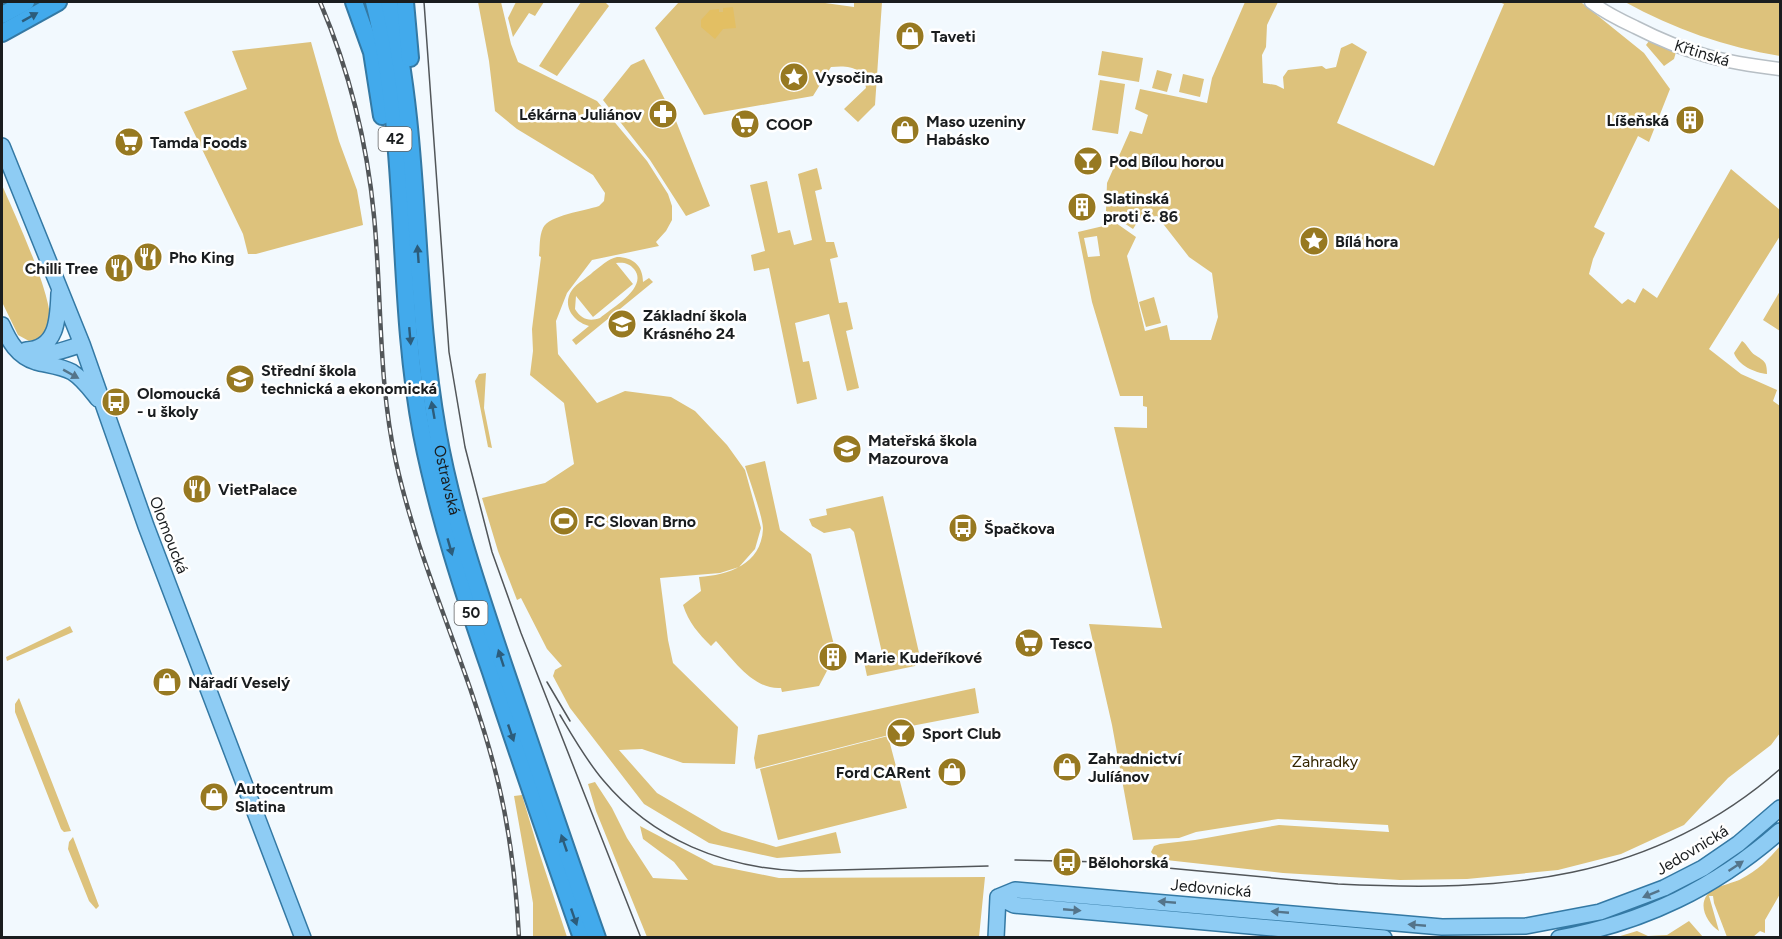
<svg xmlns="http://www.w3.org/2000/svg" width="1782" height="939" font-family="Figtree,sans-serif">
  <rect width="100%" height="100%" fill="#f2f9fe"/>
  <path fill="#ddc27c" fill-rule="evenodd" d="M 478,2 L 501,2 L 511,44 L 518,62 L 597,101 L 647,161 L 668,194 L 672,206 L 672,220 L 666,231 L 656,242 L 659,246 L 592,260 L 567,293 L 556,321 L 558,354 L 597,403 L 625,391 L 671,397 L 695,411 L 727,445 L 745,470 L 761,528 L 755,549 L 739,567 L 720,573 L 660,578 L 668,640 L 673,663 L 738,727 L 735,764 L 683,763 L 642,749 L 619,750 L 657,793 L 722,831 L 776,847 L 836,832 L 841,853 L 777,858 L 709,843 L 644,804 L 570,708 L 553,676 L 555,670 L 562,666 L 547,649 L 521,598 L 517,600 L 498,551 L 482,498 L 545,483 L 574,464 L 564,403 L 530,375 L 533,351 L 532,329 L 541,257 L 539,256 C 540,248 539,236 543,228 C 549,215 585,211 599,206 L 604,201 L 605,193 L 593,175 L 517,129 L 495,111 L 489,61 Z
    M 516,2 L 544,2 L 535,16 L 529,13 L 513,37 L 508,18 Z
    M 581,2 L 605,2 L 609,6 L 557,76 L 539,66 Z
    M 679,2 L 818,2 L 854,7 L 854,2 L 882,2 L 875,105 L 858,122 L 844,109 L 866,88 C 864,67 849,65 831,67 L 813,96 L 704,115 L 655,28 Z
    M 1245,2 L 1278,2 L 1267,25 L 1266,47 L 1262,55 L 1263,83 L 1276,85 L 1284,89 L 1283,77 L 1288,70 L 1322,66 L 1326,69 L 1336,67 L 1341,48 L 1352,43 L 1367,52 L 1337,123 L 1434,166 L 1504,4 L 1499,2 L 1580,2 L 1582,3 L 1644,53 L 1670,89 L 1649,142 L 1638,136 L 1594,227 L 1605,233 L 1593,259 L 1589,274 L 1622,304 L 1628,299 L 1635,303 L 1643,288 L 1657,298 L 1731,169 L 1780,210 L 1780,236 L 1709,349 L 1741,374 L 1777,390 L 1773,401 L 1780,406 L 1780,733 L 1771,745 L 1728,778 L 1684,825 L 1621,854 L 1558,870 L 1467,879 L 1400,880 L 1283,873 L 1157,859 L 1151,852 L 1154,846 L 1160,844 L 1195,840 L 1279,825 L 1389,832 L 1388,825 L 1278,819 L 1196,832 L 1179,838 L 1133,840 L 1112,725 L 1089,624 L 1162,628 L 1114,427 L 1147,428 L 1147,407 L 1143,406 L 1143,396 L 1120,396 L 1092,302 L 1078,232 L 1116,223 L 1136,237 L 1127,256 L 1145,331 L 1167,325 L 1170,340 L 1211,340 L 1218,317 L 1212,273 L 1189,257 L 1157,216 L 1140,218 L 1133,229 L 1106,211 L 1107,183 L 1130,131 L 1142,134 L 1148,115 L 1135,109 L 1140,89 L 1207,103 L 1212,78 ZM 1097,236 L 1100,256 L 1088,257 L 1084,238 Z
    M 1625,2 L 1780,2 L 1780,56 C 1725,47 1674,29 1625,2 Z
    M 1649,41 L 1676,52 L 1674,59 L 1664,66 L 1646,45 Z
    M 311,42 L 339,141 L 357,190 L 363,225 L 256,254 L 248,254 L 243,234 L 184,112 L 247,89 L 232,51 Z
    M 1102,51 L 1143,58 L 1139,82 L 1098,75 Z
    M 644,59 L 676,121 L 710,206 L 686,216 L 650,160 L 603,100 L 631,65 Z
    M 1157,70 L 1172,74 L 1167,92 L 1152,88 Z
    M 1183,74 L 1204,79 L 1200,97 L 1179,92 Z
    M 1100,80 L 1125,84 L 1118,134 L 1092,130 Z
    M 817,168 L 822,189 L 815,191 L 826,242 L 834,242 L 838,257 L 830,259 L 839,303 L 847,302 L 853,329 L 846,331 L 859,388 L 847,391 L 829,314 L 795,323 L 803,362 L 809,361 L 817,399 L 797,404 L 769,268 L 754,271 L 751,255 L 765,251 L 750,185 L 767,181 L 778,233 L 790,230 L 794,245 L 812,240 L 798,174 Z
    M 2,185 C 14,213 53,296 50,323 C 49,329 45,334 41,339 L 29,341 L 18,335 L 2,302 Z
    M 617,257 C 633,257 643,266 643,282 L 649,278 L 653,282 L 576,345 L 572,340 L 589,326 C 574,322 561,306 572,290 C 577,283 587,278 593,272 C 601,266 608,259 617,257 ZM 616,263 C 623,262 629,263 634,269 C 649,287 612,308 600,318 C 589,322 581,319 575,309 L 576,296 L 593,317 L 633,284 Z
    M 1780,291 L 1780,331 L 1763,320 Z
    M 1154,297 L 1161,323 L 1146,327 L 1139,302 Z
    M 1742,341 C 1747,344 1750,352 1755,355 C 1764,361 1767,361 1767,374 C 1755,373 1738,365 1734,353 Z
    M 486,373 L 484,408 L 492,448 L 488,447 L 475,381 L 479,374 Z
    M 765,461 L 780,530 L 811,554 L 834,645 L 825,647 L 829,667 L 819,686 L 782,692 L 781,688 C 753,690 733,659 716,641 L 711,646 C 698,633 689,623 683,605 L 701,591 L 699,577 C 728,575 761,565 763,529 C 763,517 749,479 745,466 Z
    M 883,496 L 920,657 L 915,666 L 867,676 L 864,662 L 883,657 L 854,532 L 850,528 L 824,533 L 812,526 L 809,519 L 827,515 L 826,509 Z
    M 70,626 L 73,632 L 7,661 L 6,657 Z
    M 975,688 L 979,713 L 906,727 L 889,735 L 756,769 L 754,758 L 758,735 Z
    M 19,698 L 71,831 L 64,832 L 61,829 L 15,712 L 15,704 Z
    M 888,736 L 907,808 L 778,840 L 760,769 Z
    M 595,782 L 612,808 L 627,838 L 653,878 L 688,880 L 674,862 L 643,839 L 640,826 L 714,865 L 779,878 L 985,877 L 979,937 L 647,937 L 596,811 L 588,784 Z
    M 522,795 L 539,852 L 567,937 L 533,937 L 533,903 L 514,796 Z
    M 73,837 L 99,906 L 96,909 L 89,901 L 68,849 L 69,842 Z
    M 1780,846 L 1780,894 L 1765,920 L 1765,933 L 1760,931 L 1753,937 L 1727,937 L 1714,903 L 1713,896 L 1709,896 L 1719,931 C 1708,924 1698,907 1707,895 C 1713,886 1732,884 1741,879 C 1757,871 1769,859 1780,846 Z
    M 1689,921 L 1703,937 L 1617,937 L 1637,931 L 1648,936 L 1667,935 Z"/>
  <path fill="#e3bf63" d="M 733,7 L 736,28 L 723,29 L 715,39 L 701,27 L 701,20 L 710,10 L 719,9 L 719,12 L 723,12 L 723,8 Z"/>
  <g fill="none" stroke-linecap="round" stroke-linejoin="round">
    <g stroke="#b7bfc5" stroke-width="15">
      <path id="minor" d="M 1591,2 C 1604,12 1620,20 1635,27 C 1688,54 1722,62 1780,69"/>
    </g>
    <g stroke="#3479a4" stroke-width="18">
      <path id="major" d="M 2,146 L 82,344 L 146,526 L 303,938
        M 2,325 C 9,341 17,356 36,362 C 47,365 60,366 72,372 C 83,379 90,389 98,399
        M 26,350 C 58,349 58,317 59,293
        M 27,352 C 46,357 65,350 82,344
        M 998,897 L 1015,890 L 1442,927 L 1526,926 L 1600,912 L 1664,888 L 1703,868 L 1738,844 L 1780,808
        M 998,897 L 1014,905 L 1384,938
        M 996,938 L 998,897
        M 1559,938 C 1645,922 1715,888 1780,831"/>
    </g>
    <g stroke="#3479a4" stroke-width="20">
      <g id="highway">
        <path d="M 354,2 L 372,52 L 382,116"/>
        <path d="M 374,2 C 410,143 395,292 422,434 C 438,515 464,594 491,672 C 520,760 551,849 582,938"/>
        <path id="s1" d="M 389,2 C 422,142 412,288 437,430 C 451,511 478,589 504,667 C 535,758 565,848 597,938"/>
        <path d="M 405,2 L 410,58"/>
        <path d="M 2,15 L 26,2"/>
        <path d="M 2,33 L 58,2"/>
      </g>
    </g>
    <use href="#minor" stroke="#fff" stroke-width="12"/>
    <use href="#major" stroke="#8eccf4" stroke-width="15"/>
    <use href="#highway" stroke="#42aaec" stroke-width="16"/>
    <path stroke="#525659" stroke-width="1.5" d="M 424,2 L 449,352 L 465,447 L 492,552 L 521,633 L 641,938
      M 547,682 L 570,721
      M 560,715 C 573,737 586,760 603,780 C 653,840 724,868 800,871 L 988,866
      M 1015,860 L 1103,862 L 1338,884 C 1503,892 1650,883 1780,769"/>
    <g stroke="#525659" stroke-width="4.5">
      <path id="rail" d="M 320,2 C 349,70 367,142 374,216 C 382,298 378,381 396,462 C 419,566 467,663 494,766 C 509,822 516,879 519,938"/>
    </g>
    <use href="#rail" stroke="#fff" stroke-width="2" stroke-dasharray="7" stroke-linecap="butt"/>
  </g>
  <defs><path id="oneway-solid" d="M-6-.8H1V-3.2L6.5 0L1 3.2V.8H-6Z" transform="scale(1.5)"/></defs>
  <g fill="#2c5c7b">
    <use href="#oneway-solid" transform="translate(30 17) rotate(-29)"/>
    <use href="#oneway-solid" transform="translate(418 254) rotate(-94)"/>
    <use href="#oneway-solid" transform="translate(410 336) rotate(85)"/>
    <use href="#oneway-solid" transform="translate(433 410) rotate(-100)"/>
    <use href="#oneway-solid" transform="translate(450 547) rotate(74)"/>
    <use href="#oneway-solid" transform="translate(501 658) rotate(-108)"/>
    <use href="#oneway-solid" transform="translate(511 733) rotate(71)"/>
    <use href="#oneway-solid" transform="translate(564 843) rotate(-109)"/>
    <use href="#oneway-solid" transform="translate(574 917) rotate(71)"/>
  </g>
  <g fill="#54748a">
    <use href="#oneway-solid" transform="translate(71 374) rotate(29)"/>
    <use href="#oneway-solid" transform="translate(1736 866) rotate(-34)"/>
    <use href="#oneway-solid" transform="translate(1651 894) rotate(158)"/>
    <use href="#oneway-solid" transform="translate(1167 902) rotate(-175)"/>
    <use href="#oneway-solid" transform="translate(1072 910) rotate(5)"/>
    <use href="#oneway-solid" transform="translate(1280 912) rotate(-175)"/>
    <use href="#oneway-solid" transform="translate(1417 925) rotate(-175)"/>
  </g>
  <defs>
    <g id="shop-disc" transform="scale(1.5)"><circle r="9.5" fill="#977921" stroke="#fff"/><path d="M-5-2.5h2.3a2.7 3.5 0 0 1 5.4 0H5L5.5 6h-11ZM-1.5-2.5h3a1.5 2.3 0 0 0-3 0Z" fill="#fff"/></g>
    <g id="sight-disc" transform="scale(1.5)"><circle r="9.5" fill="#977921" stroke="#fff"/><path d="M0-6L1.8-2.2L6-1.7L2.9 1.2L3.7 5.4L0 3.3L-3.7 5.4L-2.9 1.2L-6-1.7L-1.8-2.2Z" fill="#fff"/></g>
    <g id="pharmacy-disc" transform="scale(1.5)"><circle r="9.5" fill="#977921" stroke="#fff"/><path d="M-2-6h4v4h4v4h-4v4h-4v-4h-4v-4h4Z" fill="#fff"/></g>
    <g id="building-disc" transform="scale(1.5)"><circle r="9.5" fill="#977921" stroke="#fff"/><path d="M-4-6H4V6H1V3H-1V6H-4ZM-2.5-4.3h1.7v1.8h-1.7ZM.8-4.3h1.7v1.8H.8ZM-2.5-1h1.7V.8h-1.7ZM.8-1h1.7V.8H.8Z" fill="#fff"/></g>
    <g id="supermarket-disc" transform="scale(1.5)"><circle r="9.5" fill="#977921" stroke="#fff"/><path d="M-6-5.5h2.5l.6 2H6L4.5 2H-2.5L-4.4-4H-6ZM-1.5 3.2a1.3 1.3 0 1 0 .1 0ZM3 3.2a1.3 1.3 0 1 0 .1 0Z" fill="#fff"/></g>
    <g id="bar-disc" transform="scale(1.5)"><circle r="9.5" fill="#977921" stroke="#fff"/><path d="M-6-5H6L.8 .8V4.5H3.5V6h-7V4.5H-.8V.8Z" fill="#fff"/></g>
    <g id="restaurant-disc" transform="scale(1.5)"><circle r="9.5" fill="#977921" stroke="#fff"/><path d="M-5-6h1v4h1v-4h1v4h1v-4h1v5L-1.5 .5V6h-2V.5L-5-1ZM5-6V6H3V1.5H1.5Q1.5-4 5-6Z" fill="#fff"/></g>
    <g id="school-disc" transform="scale(1.5)"><circle r="9.5" fill="#977921" stroke="#fff"/><path d="M0-5L7-2L0 1L-7-2ZM-4 1L0 2.5L4 1V4Q0 6-4 4Z" fill="#fff"/></g>
    <g id="bus-disc" transform="scale(1.5)"><circle r="9.5" fill="#977921" stroke="#fff"/><path d="M-5-6H5V4H4V6H2V4H-2V6H-4V4H-5ZM-3.5-4V0h7V-4ZM-3.5 1.2v1.5H-2V1.2ZM2 1.2v1.5H3.5V1.2Z" fill="#fff"/></g>
    <g id="stadium-disc" transform="scale(1.5)"><circle r="9.5" fill="#977921" stroke="#fff"/><path d="M0-5a6.5 5 0 1 0 0 10a6.5 5 0 1 0 0-10ZM-3.5-1.8h7v3.6h-7Z" fill="#fff"/></g>
  </defs>
  <g fill-rule="evenodd">
    <use href="#shop-disc" x="910" y="36"/>
    <use href="#sight-disc" x="794" y="77"/>
    <use href="#pharmacy-disc" x="663" y="114"/>
    <use href="#building-disc" x="1690" y="120"/>
    <use href="#supermarket-disc" x="745" y="124"/>
    <use href="#shop-disc" x="905" y="130"/>
    <use href="#supermarket-disc" x="129" y="142"/>
    <use href="#bar-disc" x="1088" y="161"/>
    <use href="#building-disc" x="1082" y="207"/>
    <use href="#sight-disc" x="1314" y="241"/>
    <use href="#restaurant-disc" x="148" y="257"/>
    <use href="#restaurant-disc" x="119" y="268"/>
    <use href="#school-disc" x="622" y="324"/>
    <use href="#school-disc" x="240" y="379"/>
    <use href="#bus-disc" x="116" y="402"/>
    <use href="#school-disc" x="847" y="449"/>
    <use href="#restaurant-disc" x="197" y="489"/>
    <use href="#stadium-disc" x="564" y="521"/>
    <use href="#bus-disc" x="963" y="528"/>
    <use href="#supermarket-disc" x="1029" y="643"/>
    <use href="#building-disc" x="833" y="657"/>
    <use href="#shop-disc" x="167" y="682"/>
    <use href="#bar-disc" x="901" y="733"/>
    <use href="#shop-disc" x="1067" y="767"/>
    <use href="#shop-disc" x="952" y="772"/>
    <use href="#shop-disc" x="214" y="797"/>
    <use href="#bus-disc" x="1067" y="862"/>
  </g>
  <g text-anchor="middle" dominant-baseline="central" stroke-width="5" stroke-linejoin="round" paint-order="stroke">
    <g fill="#fff" stroke="#5f6162" stroke-width="1.5">
      <rect x="378.5" y="127" width="33" height="24" rx="4.5"/>
      <rect x="454.5" y="601" width="33" height="24" rx="4.5"/>
    </g>
    <g font-size="15" font-weight="bold" fill="#1a1d1f">
      <text x="395" y="139">42</text>
      <text x="471" y="613">50</text>
    </g>
    <g font-size="16" font-weight="bold" fill="#1a1d1f" stroke="#fff" text-anchor="start">
      <text x="931" y="36">Taveti</text>
      <text x="815" y="77">Vysočina</text>
      <text x="642" y="114" text-anchor="end">Lékárna Juliánov</text>
      <text x="1669" y="120" text-anchor="end">Líšeňská</text>
      <text x="926" y="121">Maso uzeniny<tspan x="926" dy="18">Habásko</tspan></text>
      <text x="766" y="124">COOP</text>
      <text x="150" y="142">Tamda Foods</text>
      <text x="1109" y="161">Pod Bílou horou</text>
      <text x="1103" y="198">Slatinská<tspan x="1103" dy="18">proti č. 86</tspan></text>
      <text x="1335" y="241">Bílá hora</text>
      <text x="169" y="257">Pho King</text>
      <text x="98" y="268" text-anchor="end">Chilli Tree</text>
      <text x="643" y="315">Základní škola<tspan x="643" dy="18">Krásného 24</tspan></text>
      <text x="261" y="370">Střední škola<tspan x="261" dy="18">technická a ekonomická</tspan></text>
      <text x="137" y="393">Olomoucká<tspan x="137" dy="18">- u školy</tspan></text>
      <text x="868" y="440">Mateřská škola<tspan x="868" dy="18">Mazourova</tspan></text>
      <text x="218" y="489">VietPalace</text>
      <text x="585" y="521">FC Slovan Brno</text>
      <text x="984" y="528">Špačkova</text>
      <text x="1050" y="643">Tesco</text>
      <text x="854" y="657">Marie Kudeříkové</text>
      <text x="188" y="682">Nářadí Veselý</text>
      <text x="922" y="733">Sport Club</text>
      <text x="1088" y="758">Zahradnictví<tspan x="1088" dy="18">Julíánov</tspan></text>
      <text x="931" y="772" text-anchor="end">Ford CARent</text>
      <text x="235" y="788">Autocentrum<tspan x="235" dy="18">Slatina</tspan></text>
      <text x="1088" y="862">Bělohorská</text>
    </g>
    <g font-size="16" fill="#1a1d1f" stroke="#fff">
      <text transform="translate(1702 53) rotate(17)">Křtinská</text>
      <text stroke="none"><textPath href="#s1" startOffset="482">Ostravská</textPath></text>
      <text transform="translate(169 535) rotate(69)">Olomoucká</text>
      <text transform="translate(1692 850) rotate(-31)">Jedovnická</text>
      <text transform="translate(1211 888) rotate(5)">Jedovnická</text>
    </g>
    <g font-size="16" fill="#352700" stroke="#fff">
      <text x="1325" y="761">Zahradky</text>
    </g>
  </g>
  <rect width="1782" height="939" fill="none" stroke="#1a1d1f" stroke-width="6"/>
</svg>
